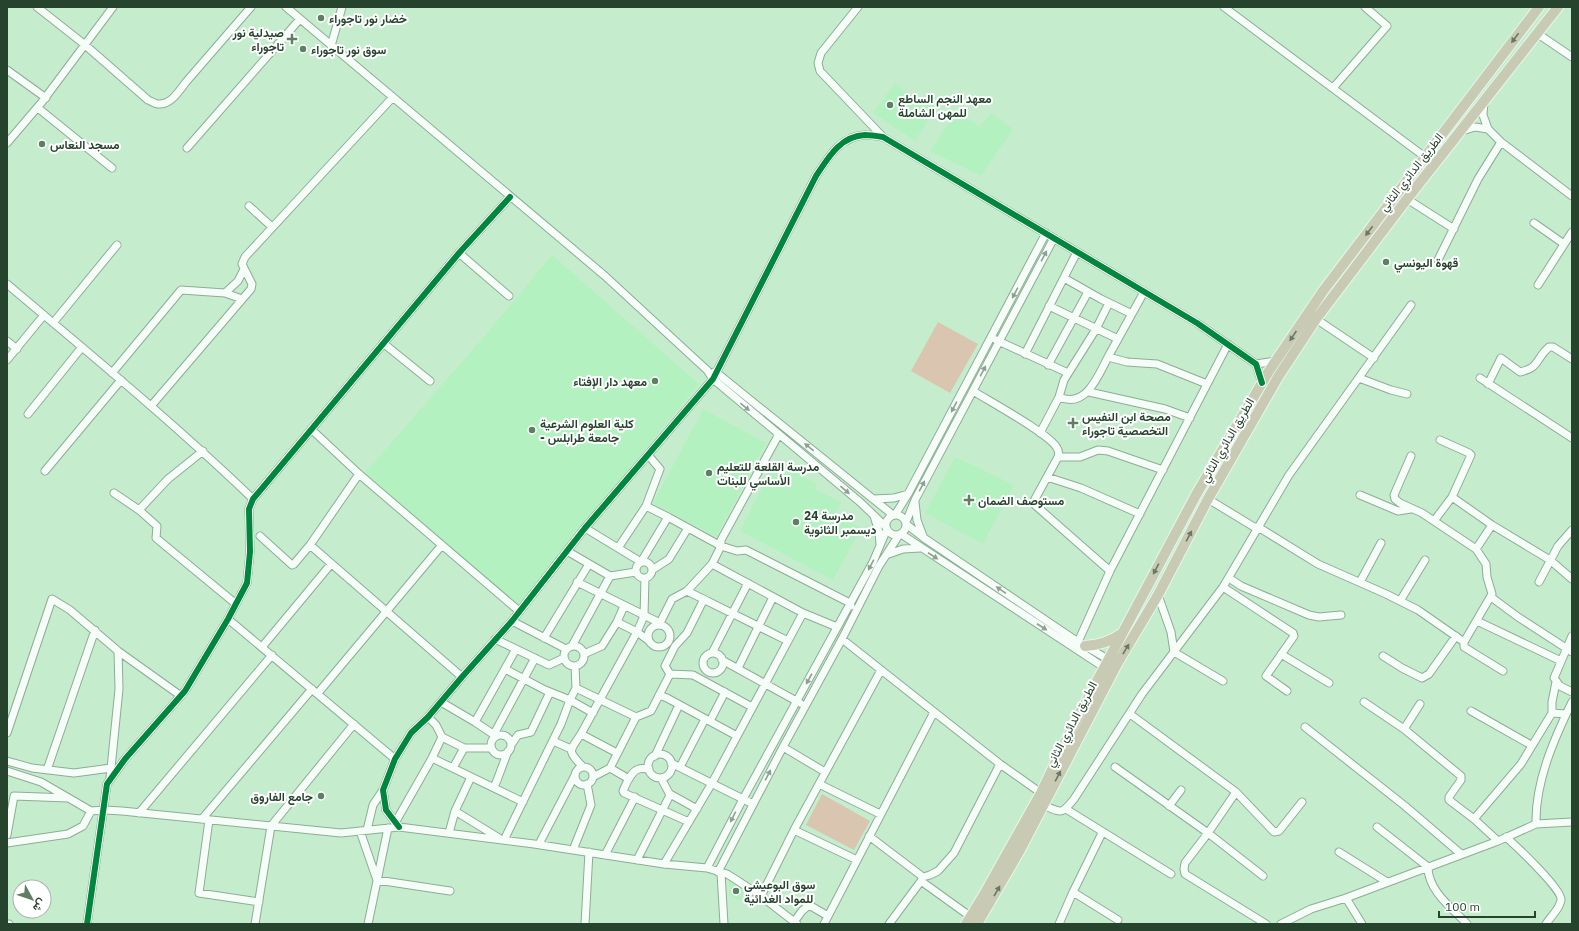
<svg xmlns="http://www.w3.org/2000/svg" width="1579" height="931" font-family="'IBM Plex Sans',Vazirmatn,sans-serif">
  <rect width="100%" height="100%" fill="#c5edcd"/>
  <path fill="#b3f1c0" d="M 895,83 L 920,104 L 928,92 L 940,101 L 915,141 L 873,113 Z
    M 957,111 L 980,127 L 991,113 L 1013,129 L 981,176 L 930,151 Z
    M 552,255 L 699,384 L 517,607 L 363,475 L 483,338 Z
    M 703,409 L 766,443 L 716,537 L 653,503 Z
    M 955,457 L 1008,482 L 1013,486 L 983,544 L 925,513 Z
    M 775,462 L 817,484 L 815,489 L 841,502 L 834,515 L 861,528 L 833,580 L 740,531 Z
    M 729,879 L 746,887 L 742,895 L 743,896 L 740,901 L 729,895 Z"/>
  <path fill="#dac5b0" d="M 938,322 L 978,344 L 950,393 L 911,371 Z
    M 822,794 L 870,821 L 854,850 L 806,825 Z"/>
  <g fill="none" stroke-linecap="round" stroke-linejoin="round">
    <g stroke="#8dad94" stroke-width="9">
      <path id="minor" d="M 37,7 L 84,44 L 148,100 C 151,101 155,104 158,104 C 171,105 179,91 186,82 L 251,7
        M 286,7 L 605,276 L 696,360 L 707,370 L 713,379 L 860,502 L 886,527
        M 858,7 L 821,53 L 818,63 L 820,71 L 883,137
        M 1224,7 L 1425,157
        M 1538,34 L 1572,57
        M 331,46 L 342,7
        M 7,70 L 46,98
        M 1333,88 L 1387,26 L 1365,7
        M 1484,102 L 1483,115 L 1488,129 L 1501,142 L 1572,196
        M 38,108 L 112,168
        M 1459,132 L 1475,127 L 1488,129
        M 7,143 L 42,102 L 113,7
        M 187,148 L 300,19
        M 1407,199 L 1454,229
        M 249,206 L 272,227
        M 1534,223 L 1564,244
        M 459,253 L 509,296
        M 1438,260 L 1478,179 L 1501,142
        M 1064,278 L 1101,299 L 1132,314
        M 7,284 C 90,354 174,423 253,499
        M 1538,285 L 1572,232
        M 225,293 L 242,299
        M 1049,306 L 1118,339
        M 1316,319 L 1374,358
        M 53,323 L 117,245
        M 996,340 L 1068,373
        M 7,341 L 17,349
        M 383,343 L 430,381
        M 1025,354 L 1077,252
        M 1108,357 L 1144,292
        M 7,360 L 44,315
        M 1256,364 L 1276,361
        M 1048,365 L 1088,292
        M 714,372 L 717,373 L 893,515
        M 112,373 L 181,290 L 225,293 L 238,281 L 244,269
        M 1359,378 L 1391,390 L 1407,394
        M 1480,378 L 1572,438
        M 1488,384 L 1501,358 L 1520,372 C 1541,367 1535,359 1549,347 L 1553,347 L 1572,359
        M 973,391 C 989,401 1050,434 1057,448 C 1059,451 1059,454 1058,457 L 1035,499 L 1034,502 L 1035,505 L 1110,571
        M 1089,392 L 1165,409 L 1190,418
        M 1059,397 C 1086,409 1098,376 1108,357 L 1127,362 L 1157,364 L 1207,384
        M 151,406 L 251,289 L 252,284 L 242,264 L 245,257 L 393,97
        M 28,414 L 82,347
        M 311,429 L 359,474 L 519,611
        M 1040,433 L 1059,397 L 1064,380 L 1096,329 L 1109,303
        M 1440,440 L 1469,453 L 1471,455 L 1452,497 L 1492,525 L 1550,560 L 1572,579
        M 648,455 L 660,469 L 646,506 L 668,517 L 721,546 L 737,551 L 746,550 L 850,603 L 851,606
        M 1411,456 L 1394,495 L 1395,499 L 1400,503 L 1422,513 L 1476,549
        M 1058,457 L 1080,457 L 1098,450 L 1108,451 L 1163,470
        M 45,471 L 121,380
        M 359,474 L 310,545 L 462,677
        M 1047,477 L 1081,488 L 1140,514
        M 114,493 L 139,510 L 157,526 L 156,538 L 236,604
        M 1360,495 L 1398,511 L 1411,509
        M 874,499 L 894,498 L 908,494
        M 1208,499 L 1254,527 L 1258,527 L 1318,564 L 1386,594 L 1418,610 L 1464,642
        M 915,502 L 917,520 L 923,536
        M 139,510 L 168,479 L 203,451
        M886 525a10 10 0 1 1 20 0a10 10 0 1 1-20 0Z
        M 895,515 L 908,494 L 1046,233
        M 874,516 L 879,532 L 880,545
        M 1434,521 L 1452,497
        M 906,522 L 915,500 L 1054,238
        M 906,524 L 924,538 L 1078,642 L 1111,661
        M 1492,525 L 1476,549 L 1486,564 L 1487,577 L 1492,594 L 1464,642 L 1464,647 L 1503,671
        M 585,528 L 618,548 L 646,506
        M 901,534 L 1108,670
        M 260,536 L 292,565 L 294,564 L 310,545
        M 618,548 L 641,562 L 668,517
        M 567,551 L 610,576 L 636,572
        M 886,555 L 903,549 L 920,548
        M636 570a8 8 0 1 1 16 0a8 8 0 1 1-16 0Z
        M 712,564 L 803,613
        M 652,570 L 669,559 L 688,528
        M 1229,578 L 1241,586 L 1309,615 L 1319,617 L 1341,615
        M 577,582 L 660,623
        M 1360,582 L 1381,543
        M 1539,582 L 1558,546 L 1572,530
        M 1223,587 L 1293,633 L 1294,636 L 1266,676 L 1287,691
        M 687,591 L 788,641
        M 1158,595 L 1171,632 L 1174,652 L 1223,681
        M 1491,597 L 1518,617 L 1572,652
        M 1400,601 L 1425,560
        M 624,606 L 617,622 L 637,632 L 648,640
        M 228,619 L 395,759
        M 512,621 L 566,649
        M 1477,621 L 1561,661
        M 659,625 L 672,599 L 687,591 L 712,564 L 721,546 L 721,540 L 779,434
        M648 636a11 11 0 1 1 22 0a11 11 0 1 1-22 0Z
        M 1572,636 L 1554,678 L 1560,686 L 1572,692
        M 544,638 L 589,564
        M 495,639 L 549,665 L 564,658
        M 842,639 L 1000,764 L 1041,793
        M 1078,642 L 1110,571 L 1228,344
        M564 656a10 10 0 1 1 20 0a10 10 0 1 1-20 0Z
        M 572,646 L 610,576
        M 262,647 L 331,564
        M 118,651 L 181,696
        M 712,653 L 748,583
        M703 663a10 10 0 1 1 20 0a10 10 0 1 1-20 0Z
        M 584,654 L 602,646 L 617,622
        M 1281,654 L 1329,683
        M 1383,656 L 1402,668 L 1422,678 L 1429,674 L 1456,636
        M 722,660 L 800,703
        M 575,666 L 576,688 L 570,700 L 593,713
        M 738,668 L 773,597
        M 670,674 L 693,675 L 752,707
        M 670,674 L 665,666 L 675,646 L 687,633 L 704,599
        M 576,688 L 636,717
        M 318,693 L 442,545
        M 659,695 L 667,698 L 737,736
        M 441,702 L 475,722 L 516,649
        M 1364,702 L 1404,729 L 1461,776 L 1461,780 L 1449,797 L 1449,800 L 1474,819
        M 1471,711 L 1531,745
        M 1552,713 L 1552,702 L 1556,682
        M 1130,714 L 1236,792 L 1208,833 L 1185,863 L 1184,869 L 1185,874 L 1266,924
        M 710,721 L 725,692
        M 475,722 L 496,736
        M 1305,727 L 1405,806 L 1461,854
        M 1404,729 L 1420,704
        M 7,733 L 52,599 L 70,610 L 118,651 L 119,689 L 110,778
        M 494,734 L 535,658
        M 581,734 L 617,753
        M491 745a10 10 0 1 1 20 0a10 10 0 1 1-20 0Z
        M 442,737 L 464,748 L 491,748
        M 553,741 L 571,749
        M 511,745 L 518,735 L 531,732 L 550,692
        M 783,747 L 825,772
        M648 766a12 12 0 1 1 24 0a12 12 0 1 1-24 0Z
        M 655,756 L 679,705
        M 432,758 L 523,802
        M 7,761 L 32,768 L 74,773 L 111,768
        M 671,763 L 753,804
        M575 776a9 9 0 1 1 18 0a9 9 0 1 1-18 0Z
        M 583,767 C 567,750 569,752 581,734 L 637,632 L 644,616 L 645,578
        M 680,767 L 705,719
        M 1115,767 L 1208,833 L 1263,876
        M 453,768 L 464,748
        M 610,768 L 629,779
        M 649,769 C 646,769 641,768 639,769 C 631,771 626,784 623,791 L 624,793 L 689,822
        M 47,770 L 95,630
        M 7,771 L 41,782 L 91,811 L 104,810 L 122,811 L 341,833 L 399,827 L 534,844 L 664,864 L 707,868 L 727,874 L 735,879 L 761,896 L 797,924
        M 593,777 L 610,768 L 636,717 L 651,711 L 670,674
        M 819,784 L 880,814
        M 493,787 L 496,783 L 508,751
        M 1236,792 L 1274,832 L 1279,831 L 1302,802
        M 670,794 L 697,809
        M 1043,805 C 1062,813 1061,815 1074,799 L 1142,694 L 1223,587 L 1289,475 L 1411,305
        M 1169,806 L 1181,790
        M 1066,809 L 1171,874
        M 455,811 L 499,838
        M 139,813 L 272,655
        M 202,819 L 312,689
        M 209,820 L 199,893 L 259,902
        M 395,823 L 432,758 L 442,737 L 436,725 L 428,717
        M 1536,824 C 1535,782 1554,739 1572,702
        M 399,827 L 386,810 L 383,790 L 395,759 L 411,733 L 428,717 L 462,677 L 512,621 L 585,528 L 713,379 L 816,176 C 828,158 840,136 865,135 C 871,135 877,136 883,137 L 1197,323 L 1256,364 L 1262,383
        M 1377,827 L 1428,867 C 1428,891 1452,908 1467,924
        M 367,830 L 373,805 L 383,790
        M 794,830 L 857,860
        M 360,831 L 377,880 L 450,891
        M 449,833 L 455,811 L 471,777
        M 1102,833 L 1073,892 L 1118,920
        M 7,835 L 14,796 L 68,798
        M 869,836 L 923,877 L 930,875 L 938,871 L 954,853 L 1000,764
        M 1506,837 C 1516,846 1563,890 1561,900 C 1560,909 1550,917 1546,924
        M 504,840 L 561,724 L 570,700 L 545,690 L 505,669
        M 1498,841 L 1474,819 L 1521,764 L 1552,713 L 1566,714
        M 7,843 L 68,834 L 83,826 L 91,811
        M 539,844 L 575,775
        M 573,850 L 591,805 L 587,784
        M 1339,852 L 1387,882
        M 605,855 L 635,797
        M 637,860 L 670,795 L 661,778
        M 664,864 L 712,783 L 803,613 L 837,627
        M 707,868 L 743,799 L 873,562 L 887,529
        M 718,872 L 783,747 L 842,639 L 879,566 L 899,535
        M 721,873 L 724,924
        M 921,881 L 971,917
        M 761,896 L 794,830 L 881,670
        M 1346,898 L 1362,924
        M 794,922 L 802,911 L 809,905 L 828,916
        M 7,924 L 9,924
        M 87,924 L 107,784 L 125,759 L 185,691 L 228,619 L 247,583 L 250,552 L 249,509 L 253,499 L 459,253 L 510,197
        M 255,924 L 271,826 L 354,724
        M 368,924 L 388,828
        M 585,924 L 589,852
        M 824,924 L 934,712
        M 889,924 L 921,881 L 923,877
        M 1059,924 L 1073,892
        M 1281,924 L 1311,909 L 1346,898 L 1498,841 L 1536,824 L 1572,822"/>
    </g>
    <g stroke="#e5f7e8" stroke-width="12">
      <path id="highway" d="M 1085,646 C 1099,645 1110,642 1121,634
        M 966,924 L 985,893 L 1041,793 L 1072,728 L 1197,493 L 1269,371 L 1323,291 L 1539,7
        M 977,924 L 1020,850 L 1117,664 L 1158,595 L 1208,499 L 1278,377 L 1316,319 L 1407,199 L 1558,7"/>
    </g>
    <use href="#minor" stroke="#f6fcf8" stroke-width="7"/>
    <use href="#highway" stroke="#c9cab4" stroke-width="10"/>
    <g stroke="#fff" stroke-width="8">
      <path id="cycleway" d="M 399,827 L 386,810 L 383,790 L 395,759 L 411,733 L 428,717 L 462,677 L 512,621 L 585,528 L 713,379 L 816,176 C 828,158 840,136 865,135 C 871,135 877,136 883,137 L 1197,323 L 1256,364 L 1262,383
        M 87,924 L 107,784 L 125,759 L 185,691 L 228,619 L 247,583 L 250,552 L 249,509 L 253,499 L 459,253 L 510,197"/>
    </g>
    <use href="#cycleway" stroke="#00873e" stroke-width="6"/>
  </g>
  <defs><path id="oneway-solid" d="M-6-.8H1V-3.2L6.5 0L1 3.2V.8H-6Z"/></defs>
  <g fill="#677963">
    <use href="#oneway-solid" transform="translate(1515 38) rotate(127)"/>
    <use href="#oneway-solid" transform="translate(1369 231) rotate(127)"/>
    <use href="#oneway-solid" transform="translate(1293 336) rotate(124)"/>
    <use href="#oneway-solid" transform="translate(1189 536) rotate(-62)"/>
    <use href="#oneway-solid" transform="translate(1156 569) rotate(118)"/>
    <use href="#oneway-solid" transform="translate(1126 649) rotate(-59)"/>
    <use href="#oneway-solid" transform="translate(1058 776) rotate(-62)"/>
    <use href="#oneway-solid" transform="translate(997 891) rotate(-60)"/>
  </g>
  <g fill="#8ea092">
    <use href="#oneway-solid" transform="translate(1044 256) rotate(-62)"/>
    <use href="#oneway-solid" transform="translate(1015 293) rotate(118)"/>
    <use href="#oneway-solid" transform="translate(983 371) rotate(-62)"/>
    <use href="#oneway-solid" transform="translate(745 407) rotate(39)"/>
    <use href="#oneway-solid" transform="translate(954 407) rotate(118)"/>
    <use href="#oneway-solid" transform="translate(809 447) rotate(-141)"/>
    <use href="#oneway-solid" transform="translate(922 486) rotate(-62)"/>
    <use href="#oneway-solid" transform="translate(845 490) rotate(40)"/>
    <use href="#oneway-solid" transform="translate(933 556) rotate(33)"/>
    <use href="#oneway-solid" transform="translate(871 565) rotate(118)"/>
    <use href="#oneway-solid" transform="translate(1001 590) rotate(-146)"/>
    <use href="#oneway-solid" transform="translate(1042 627) rotate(33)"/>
    <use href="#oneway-solid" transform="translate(809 679) rotate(119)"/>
    <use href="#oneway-solid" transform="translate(768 775) rotate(-62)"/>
    <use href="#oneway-solid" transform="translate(733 817) rotate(117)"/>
  </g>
  <g fill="#5e7e65" stroke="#fff" stroke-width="1.5">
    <circle cx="321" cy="18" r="4"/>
    <path d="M290 33h4v4h4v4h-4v4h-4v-4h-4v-4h4z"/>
    <circle cx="303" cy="49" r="4"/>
    <circle cx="890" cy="105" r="4"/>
    <circle cx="42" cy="144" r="4"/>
    <circle cx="1386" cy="262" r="4"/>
    <circle cx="655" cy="381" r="4"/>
    <path d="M1071 417h4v4h4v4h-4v4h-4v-4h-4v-4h4z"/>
    <circle cx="532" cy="430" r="4"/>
    <circle cx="709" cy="473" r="4"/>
    <path d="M967 494h4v4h4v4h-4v4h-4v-4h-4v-4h4z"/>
    <circle cx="796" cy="522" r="4"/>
    <circle cx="321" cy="796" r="4"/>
    <circle cx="736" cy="891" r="4"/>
  </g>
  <g text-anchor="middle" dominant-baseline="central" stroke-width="4" stroke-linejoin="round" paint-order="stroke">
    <g font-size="12" font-weight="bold" fill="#26432d" stroke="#fff" text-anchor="start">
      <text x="329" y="18">خضار نور تاجوراء</text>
      <text x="284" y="32" text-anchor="end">صيدلية نور<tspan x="284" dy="14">تاجوراء</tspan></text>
      <text x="311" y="49">سوق نور تاجوراء</text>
      <text x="898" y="98">معهد النجم الساطع<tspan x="898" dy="14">للمهن الشاملة</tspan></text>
      <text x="50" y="144">مسجد النعاس</text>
      <text x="1394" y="262">قهوة اليونسي</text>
      <text x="647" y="381" text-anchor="end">معهد دار الإفتاء</text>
      <text x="1082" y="416">مصحة ابن النفيس<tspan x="1082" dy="14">التخصصية تاجوراء</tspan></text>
      <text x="540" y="423">كلية العلوم الشرعية<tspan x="540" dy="14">- جامعة طرابلس</tspan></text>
      <text x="717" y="466">مدرسة القلعة للتعليم<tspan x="717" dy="14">الأساسي للبنات</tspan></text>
      <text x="978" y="500">مستوصف الضمان</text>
      <text x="804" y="515">مدرسة 24<tspan x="804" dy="14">ديسمبر الثانوية</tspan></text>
      <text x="313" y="796" text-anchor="end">جامع الفاروق</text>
      <text x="744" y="884">سوق البوعيشي<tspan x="744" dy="14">للمواد الغدائية</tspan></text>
    </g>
    <g font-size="12" fill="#26432d" stroke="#fff">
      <text transform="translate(1411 172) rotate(-52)">الطريق الدائري الثاني</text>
      <text transform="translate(1227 440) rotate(-60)">الطريق الدائري الثاني</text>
      <text transform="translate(1071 724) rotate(-62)">الطريق الدائري الثاني</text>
    </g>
  </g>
  <rect width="1579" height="931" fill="none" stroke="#26432d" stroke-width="16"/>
  <g transform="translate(32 899) rotate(130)"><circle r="19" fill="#ffffff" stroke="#a8b4ab"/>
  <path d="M0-3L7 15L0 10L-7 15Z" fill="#5e7e65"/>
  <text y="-6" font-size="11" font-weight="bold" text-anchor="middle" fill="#26432d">ش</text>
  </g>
  <path d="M1439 911v6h96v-6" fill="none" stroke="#26432d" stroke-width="2"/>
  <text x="1445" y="911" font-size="12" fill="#26432d" stroke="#ffffff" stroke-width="3" paint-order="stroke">100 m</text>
</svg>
